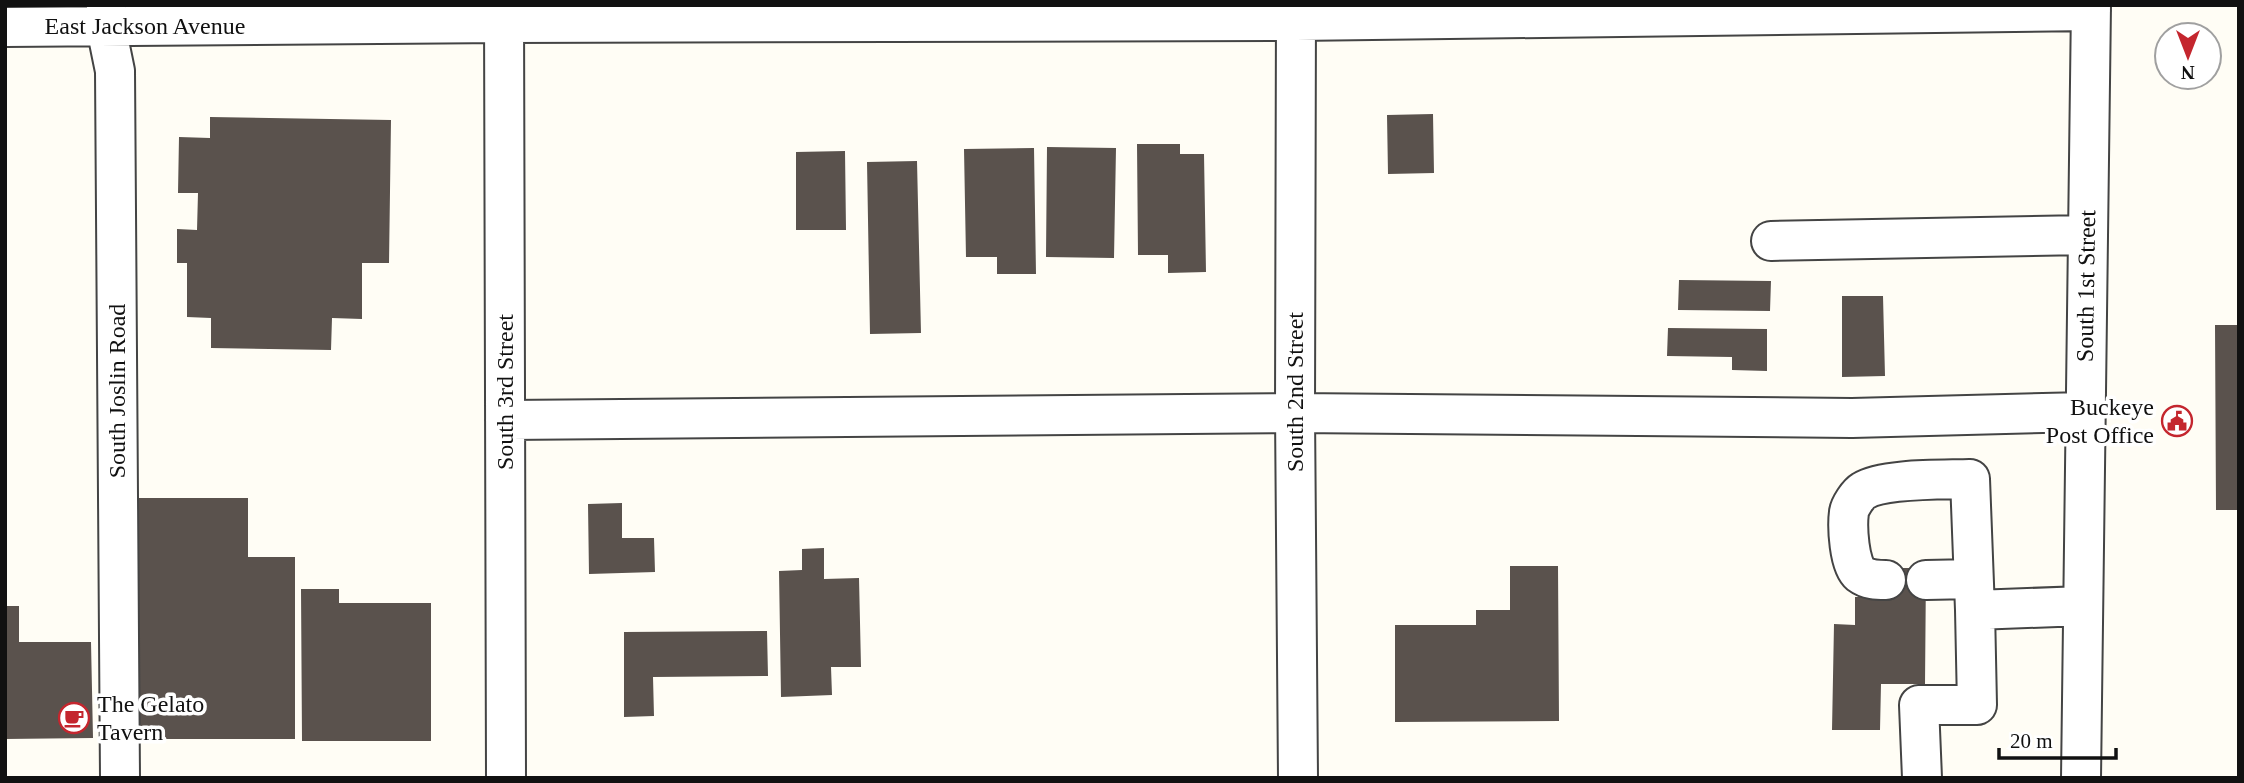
<svg xmlns="http://www.w3.org/2000/svg" width="2244" height="783" font-family="Georgia,serif">
  <rect width="100%" height="100%" fill="#fffdf5"/>
  <path fill="#5a524d" d="M 1433,114 L 1434,173 L 1388,174 L 1387,115 Z
    M 210,117 L 391,120 L 389,263 L 362,263 L 362,319 L 332,318 L 331,350 L 211,348 L 211,318 L 187,317 L 187,263 L 177,263 L 177,229 L 197,230 L 198,193 L 178,193 L 179,137 L 210,138 Z
    M 1137,144 L 1180,144 L 1180,154 L 1204,154 L 1206,272 L 1168,273 L 1168,255 L 1138,255 Z
    M 1047,147 L 1116,148 L 1114,258 L 1046,257 Z
    M 1034,148 L 1036,274 L 997,274 L 997,257 L 966,257 L 964,149 Z
    M 845,151 L 846,230 L 796,230 L 796,152 Z
    M 917,161 L 921,333 L 870,334 L 867,162 Z
    M 1679,280 L 1771,281 L 1770,311 L 1678,310 Z
    M 1842,296 L 1883,296 L 1885,376 L 1842,377 Z
    M 2215,325 L 2239,325 L 2239,510 L 2216,510 Z
    M 1668,328 L 1767,329 L 1767,371 L 1732,370 L 1732,357 L 1667,356 Z
    M 139,498 L 248,498 L 248,557 L 295,557 L 295,739 L 139,739 Z
    M 622,503 L 622,538 L 654,538 L 655,572 L 589,574 L 588,504 Z
    M 824,548 L 824,579 L 859,578 L 861,667 L 831,667 L 832,695 L 781,697 L 779,571 L 802,570 L 802,549 Z
    M 1510,566 L 1558,566 L 1559,721 L 1395,722 L 1395,625 L 1476,625 L 1476,610 L 1510,610 Z
    M 1886,568 L 1926,568 L 1925,684 L 1881,684 L 1880,730 L 1832,730 L 1834,624 L 1855,625 L 1855,597 L 1886,597 Z
    M 301,589 L 339,589 L 339,603 L 431,603 L 431,741 L 302,741 Z
    M 5,606 L 19,606 L 19,642 L 91,642 L 93,738 L 5,739 Z
    M 767,631 L 768,676 L 653,677 L 654,716 L 624,717 L 624,632 Z"/>
  <g fill="none" stroke-linecap="round" stroke-linejoin="round">
    <g stroke="#444" stroke-width="42">
      <path id="minor" d="M 106,5 L 106,27 L 115,71 L 120,778
        M 504,5 L 506,778
        M 1296,5 L 1295,413 L 1298,778
        M 5,27 L 504,23 L 1296,21 L 2091,11
        M 1771,241 L 2086,235
        M 505,420 L 1295,413 L 1852,418 L 2085,412
        M 1886,580 C 1877,580 1868,580 1860,574 C 1849,565 1847,527 1849,512 C 1850,506 1858,494 1863,491 C 1883,478 1945,480 1970,479 L 1975,610
        M 1926,580 L 1973,579
        M 1922,778 L 1919,705 L 1977,705 L 1975,610 L 2083,606
        M 2081,778 L 2091,5"/>
    </g>
    <use href="#minor" stroke="#fff" stroke-width="38"/>
  </g>
  <defs>
    <g id="civic-ring" transform="scale(1.575)"><circle r="9.5" fill="#fff" stroke="#c4262e" stroke-width="1.5"/><path d="M-.6-6.5H3V-4.5H.6V-3L4-1V1h2V6H-6V1h2V-1L-.6-3ZM-1.2 2.5V6h2.4V2.5Z" fill="#c4262e"/></g>
    <g id="cafe-ring" transform="scale(1.575)"><circle r="9.5" fill="#fff" stroke="#c4262e" stroke-width="1.5"/><path d="M-5.5-4.5H6V0H3Q3 3.5 0 3.5H-2.5Q-5.5 3.5-5.5 0ZM3-3.2v2h1.7v-2ZM-6 4.5H4V6H-6Z" fill="#c4262e"/></g>
  </defs>
  <g fill-rule="evenodd">
    <use href="#civic-ring" x="2177" y="421"/>
    <use href="#cafe-ring" x="74" y="718"/>
  </g>
  <g text-anchor="middle" dominant-baseline="central" stroke-width="7" stroke-linejoin="round" paint-order="stroke">
    <g font-size="24" fill="#111" stroke="#fff">
      <text x="145" y="26">East Jackson Avenue</text>
      <text transform="translate(2086 286) rotate(-89)">South 1st Street</text>
      <text transform="translate(117 391) rotate(-90)">South Joslin Road</text>
      <text transform="translate(505 392) rotate(-90)">South 3rd Street</text>
      <text transform="translate(1295 392) rotate(-90)">South 2nd Street</text>
    </g>
    <g font-size="24" fill="#111" stroke="#fff" text-anchor="end">
      <text x="2154" y="407">Buckeye<tspan x="2154" dy="28">Post Office</tspan></text>
      <text x="97" y="704" text-anchor="start">The Gelato<tspan x="97" dy="28">Tavern</tspan></text>
    </g>
  </g>
  <rect width="2244" height="783" fill="none" stroke="#111111" stroke-width="14"/>
  <g transform="translate(2188 56) rotate(180)"><circle r="33" fill="#ffffff" stroke="#a0a0a0" stroke-width="2"/>
  <path d="M0-5L12 26L0 18L-12 26Z" fill="#c4262e"/>
  <text y="-10" font-size="19" font-weight="bold" text-anchor="middle" fill="#111111">N</text>
  </g>
  <path d="M1999 748v10h117v-10" fill="none" stroke="#111111" stroke-width="3.5"/>
  <text x="2010" y="748" font-size="21" fill="#111111" stroke="#ffffff" stroke-width="5" paint-order="stroke">20 m</text>
</svg>
